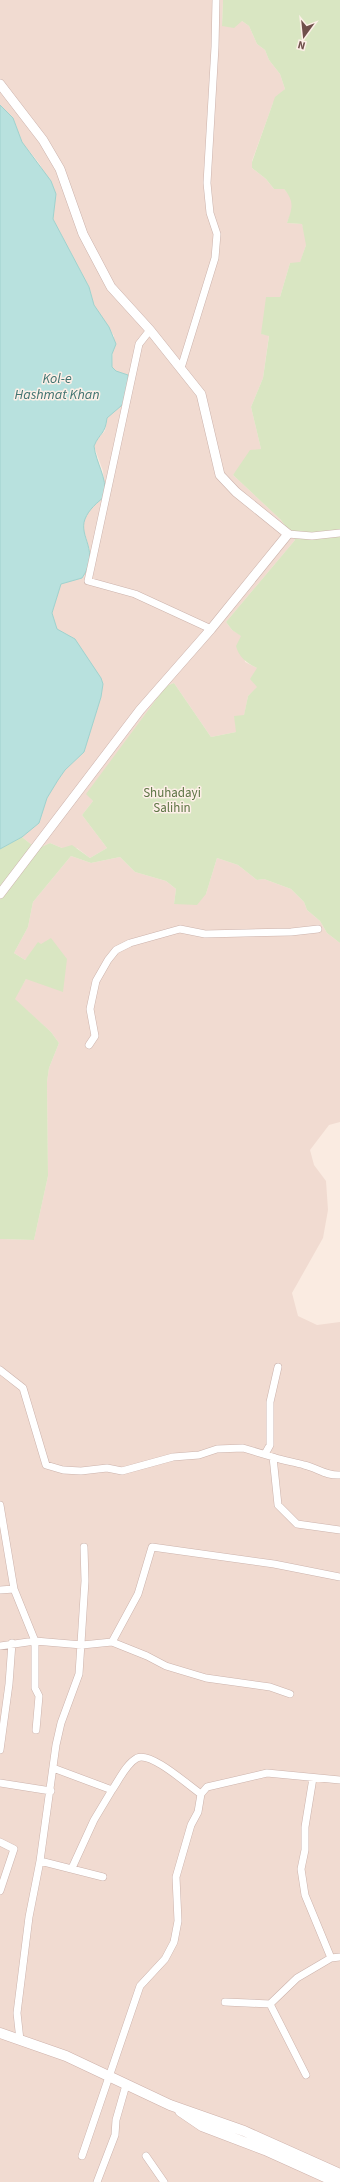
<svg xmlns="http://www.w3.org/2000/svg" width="340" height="2182" font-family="'Source Sans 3',sans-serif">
  <rect width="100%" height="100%" fill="#faebe1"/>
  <path fill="#f1dbd1" d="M 0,0 L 223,0 L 222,26 L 242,21 L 249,26 L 257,44 L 265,50 L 269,60 L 280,74 L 285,89 L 273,103 L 252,161 L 252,168 L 266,179 L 274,189 L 284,189 L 292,198 L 293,207 L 287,223 L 302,224 L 306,237 L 306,245 L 300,263 L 290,263 L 280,297 L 261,334 L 269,335 L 263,378 L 251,407 L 261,449 L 233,475 L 281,520 L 295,540 L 226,622 L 232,630 L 242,636 L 245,662 L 257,668 L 257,688 L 248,696 L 244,716 L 236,732 L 211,737 L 174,683 L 166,686 L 87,794 L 93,801 L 82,815 L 107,848 L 90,858 L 77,848 L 62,848 L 50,843 L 37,849 L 22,837 L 39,823 L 47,798 L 58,780 L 65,770 L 84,752 L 101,697 L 103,684 L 101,678 L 75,639 L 57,629 L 52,613 L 61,584 L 82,578 L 91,555 L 83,527 L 84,520 L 90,509 L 105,496 L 103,471 L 94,446 L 96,440 L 105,431 L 107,418 L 121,406 L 116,371 L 112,367 L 114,336 L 94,305 L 89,287 L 53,219 L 56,194 L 39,163 L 22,142 L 13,118 L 0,105 Z
    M 71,856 L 91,863 L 120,857 L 135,872 L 166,881 L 176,889 L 174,904 L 206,894 L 217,858 L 238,865 L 257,880 L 264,879 L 291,889 L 304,902 L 307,910 L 320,921 L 327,933 L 340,943 L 340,1122 L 329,1125 L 310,1150 L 314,1165 L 326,1181 L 328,1210 L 323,1238 L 292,1293 L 298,1316 L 317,1325 L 340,1322 L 340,2174 L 172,2105 L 336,2182 L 0,2182 L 0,1239 L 34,1240 L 48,1176 L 47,1082 L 49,1068 L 59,1043 L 51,1032 L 14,999 L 26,979 L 31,953 L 25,960 L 14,953 L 28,927 L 33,902 Z"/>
  <path fill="#d9e6c2" d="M 223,0 L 340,0 L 340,943 L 327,933 L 320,921 L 307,910 L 304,902 L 291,889 L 264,879 L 257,880 L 238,865 L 217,858 L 206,894 L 197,905 L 174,904 L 176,889 L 166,881 L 135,872 L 120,857 L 91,863 L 71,856 L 33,902 L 28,927 L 14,953 L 25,960 L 38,942 L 41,944 L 51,938 L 67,959 L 63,992 L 26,979 L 15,999 L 51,1032 L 59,1043 L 49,1068 L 47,1082 L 48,1176 L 34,1240 L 0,1239 L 0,849 L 22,837 L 37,849 L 50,843 L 62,848 L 72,845 L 90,858 L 107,848 L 82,815 L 93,801 L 86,794 L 166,686 L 174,683 L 211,737 L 236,732 L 234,716 L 244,715 L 248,696 L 257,687 L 250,679 L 257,668 C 247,663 239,658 236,646 L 241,636 L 232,630 L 226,622 L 295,540 L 281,520 L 233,475 L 250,450 L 261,449 L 251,407 L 263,378 L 269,336 L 261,334 L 266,297 L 280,297 L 290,263 L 300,262 L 306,245 L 302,224 L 287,223 C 292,208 295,202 284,189 L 274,189 L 266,179 L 252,168 L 252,162 L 275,97 L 285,89 L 280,74 L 269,60 L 265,50 L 257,44 L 249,26 L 242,21 L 234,28 L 222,26 Z"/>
  <path fill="#b8e1de" stroke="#9fd2ce" d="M 0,105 L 13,118 L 22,142 L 51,181 L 56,194 L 53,219 L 89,287 L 94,305 L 109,327 L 116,344 L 112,354 L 112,367 L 116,371 L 128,375 L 129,395 L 121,406 L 107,418 C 105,435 100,432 94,446 C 96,463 107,477 105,496 C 97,503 89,509 85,519 C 78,537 101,551 82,578 L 61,584 L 52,613 L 57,629 L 75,639 L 101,678 L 103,684 L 101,697 L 84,752 L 65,770 L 58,780 L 47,798 L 39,823 L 22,837 L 0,849 Z"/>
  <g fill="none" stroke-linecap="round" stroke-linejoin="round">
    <g stroke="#ccb3ac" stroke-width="8">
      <path id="minor" d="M 150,330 L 139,344 L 88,581 L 135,594 L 211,629
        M 181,368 L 215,258 L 217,234 L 210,213 L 207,183 L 215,47 L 216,0
        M 288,534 L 312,536 L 340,533
        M 89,1045 L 95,1036 L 90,1009 L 96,981 L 108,960 L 116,950 L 130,943 L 180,929 L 205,934 L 291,932 L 318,929
        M 0,1370 L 23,1388 L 46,1465 L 63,1470 L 81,1471 L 107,1468 L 122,1471 L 173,1457 L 199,1455 L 217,1449 L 243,1448 L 273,1457 L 278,1505 L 297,1524 L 340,1530
        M 265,1454 L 270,1445 L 270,1402 L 278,1367
        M 273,1457 C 284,1461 294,1462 304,1465 C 318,1468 325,1476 340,1475
        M 0,1505 L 14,1589 L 35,1641 L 35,1688 L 39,1696 L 36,1730
        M 0,1590 L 14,1589
        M 112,1642 L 138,1594 L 152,1547 L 274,1564 L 340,1577
        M 0,1646 L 35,1641 L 82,1645 L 112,1642 L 147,1656 L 166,1666 L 206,1678 L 270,1687 L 290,1694
        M 0,1750 L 9,1684 L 12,1643
        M 53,1768 L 112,1790 C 119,1780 126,1764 137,1758 C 151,1751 189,1786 201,1794
        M 313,1778 L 305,1827 L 305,1850 L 301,1869 L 305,1895 L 331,1958 L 340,1957
        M 0,1783 L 51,1791
        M 0,1842 L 14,1849 L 0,1891
        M 40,1861 L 103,1877
        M 72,1868 L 94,1820 L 112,1790
        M 225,2002 L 270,2004 L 297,1978 L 331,1958
        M 270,2004 L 306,2075
        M 20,2040 L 17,2013 L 29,1917 L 40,1861 L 56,1745 L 61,1723 L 79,1674 L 85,1581 L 84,1547
        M 82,2156 L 140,1986 L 165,1959 L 174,1942 L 178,1921 L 176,1877 L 191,1825 L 198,1812 L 201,1794 L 207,1787 L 267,1773 L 340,1780
        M 146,2156 L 164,2182
        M 97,2182 L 115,2135 L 116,2120 L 126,2085"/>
    </g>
    <g stroke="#ccb3ac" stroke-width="10">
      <path id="tertiary" d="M 0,84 L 43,140 L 60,169 L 83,234 L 111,287 L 150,330 L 201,394 L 220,475 L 236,492 L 288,534 L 211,629 L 140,710 L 0,894"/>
    </g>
    <g stroke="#ceb1aa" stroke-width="11">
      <path id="secondary" d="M 0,2033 L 66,2056 L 170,2105 L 244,2131 L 340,2174
        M 180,2111 L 202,2126 L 265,2150 L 336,2182"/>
    </g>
    <use href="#minor" stroke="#fff" stroke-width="7"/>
    <use href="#tertiary" stroke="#fff" stroke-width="9"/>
    <use href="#secondary" stroke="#fff" stroke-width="10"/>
  </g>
  <g text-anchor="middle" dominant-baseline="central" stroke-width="3" stroke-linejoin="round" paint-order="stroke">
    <g font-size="13" fill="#5d7444" stroke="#fdefe7">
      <text x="172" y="793">Shuhadayi<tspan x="172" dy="15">Salihin</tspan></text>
    </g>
    <g font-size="14" font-style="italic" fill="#407370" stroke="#fdefe7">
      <text x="57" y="379">Kol-e<tspan x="57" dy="16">Hashmat Khan</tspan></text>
    </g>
  </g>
  <g transform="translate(304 36) rotate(195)" stroke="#fdefe7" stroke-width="3" paint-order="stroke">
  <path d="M0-3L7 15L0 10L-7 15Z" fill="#6f4f4b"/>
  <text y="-6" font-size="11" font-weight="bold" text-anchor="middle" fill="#6f4f4b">N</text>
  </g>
</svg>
